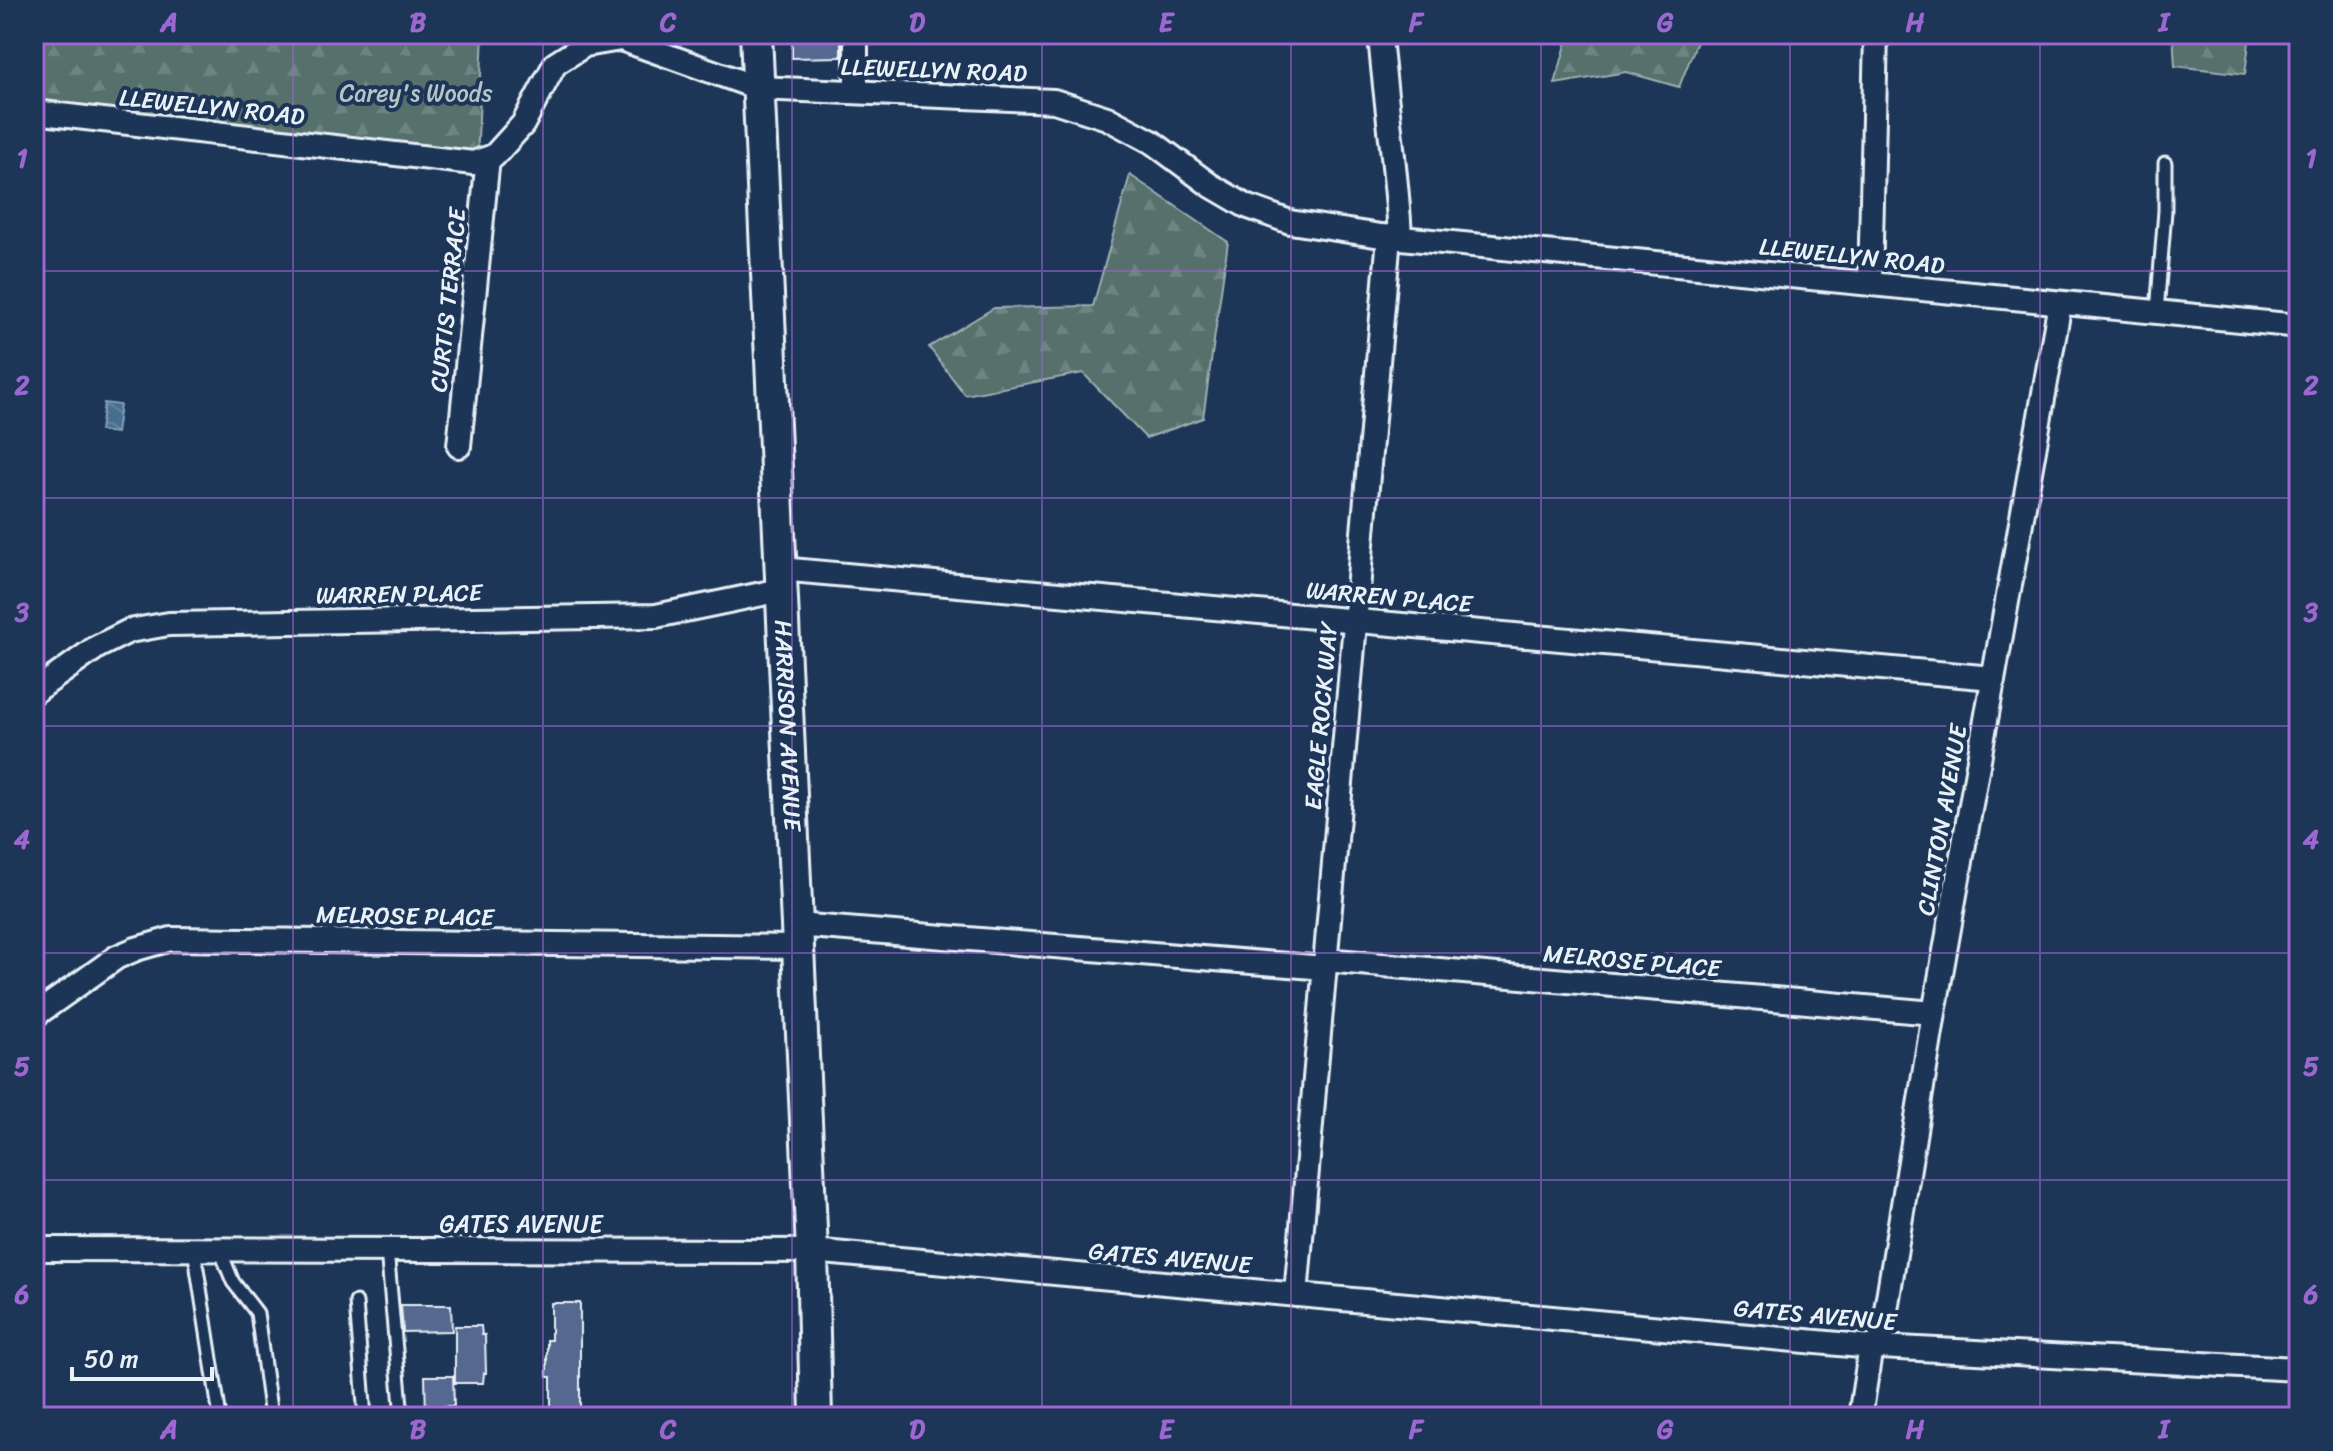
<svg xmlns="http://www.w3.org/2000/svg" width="2333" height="1451" font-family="Sriracha,sans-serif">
  <defs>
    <pattern id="forest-firs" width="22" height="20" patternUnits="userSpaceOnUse" patternTransform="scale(2)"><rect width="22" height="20" fill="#566f6c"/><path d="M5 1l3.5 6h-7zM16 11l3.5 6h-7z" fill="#6e8482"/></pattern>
    <pattern id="water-waves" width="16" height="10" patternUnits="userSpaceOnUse" patternTransform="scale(2)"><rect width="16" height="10" fill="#466e8e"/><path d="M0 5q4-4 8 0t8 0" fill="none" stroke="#61839f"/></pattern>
  </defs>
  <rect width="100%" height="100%" fill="#1d3557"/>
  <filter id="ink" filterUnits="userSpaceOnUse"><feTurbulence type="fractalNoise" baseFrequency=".0125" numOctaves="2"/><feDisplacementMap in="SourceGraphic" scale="16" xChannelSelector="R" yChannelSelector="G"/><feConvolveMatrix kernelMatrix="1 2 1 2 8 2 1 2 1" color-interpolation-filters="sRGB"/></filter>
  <g filter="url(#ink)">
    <path fill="url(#forest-firs)" stroke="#9fb0b2" stroke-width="2" d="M 34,34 L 483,34 L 477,160 L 34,116 Z
      M 1569,34 L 1700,34 L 1679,87 L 1626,72 L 1555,84 Z
      M 2173,34 L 2250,34 L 2245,74 L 2175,66 Z
      M 1130,175 L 1228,242 L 1203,418 L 1146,438 L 1083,373 L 965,395 L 929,347 L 994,308 L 1093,306 Z"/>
    <path fill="url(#water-waves)" stroke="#87a2b8" stroke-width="2" d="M 104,403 L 120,405 L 116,433 L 100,431 Z"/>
    <path fill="#546990" stroke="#e8f1f8" stroke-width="2" d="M 792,34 L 841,34 L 841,57 L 792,58 Z
      M 551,1303 L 580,1303 L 580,1416 L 551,1416 L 551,1377 L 547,1377 L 547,1340 L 551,1340 Z
      M 401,1305 L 451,1305 L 452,1331 L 403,1332 Z
      M 455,1326 L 481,1326 L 482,1335 L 485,1335 L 486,1373 L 484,1373 L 483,1383 L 455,1383 Z
      M 425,1376 L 453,1376 L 454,1406 L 444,1406 L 444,1417 L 426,1417 Z"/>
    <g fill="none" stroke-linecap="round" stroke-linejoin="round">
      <g stroke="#e8f1f8" stroke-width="17">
        <path id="lane" d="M 2157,312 L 2165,211 L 2165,163
          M 194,1249 L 220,1417
          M 220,1250 L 233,1282 L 257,1313 L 271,1417
          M 387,1250 L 402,1417
          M 356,1302 L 365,1417"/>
      </g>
      <g stroke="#e8f1f8" stroke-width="28">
        <path id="street" d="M 856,34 L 856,92
          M 1380,34 C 1385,102 1397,170 1400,238
          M 34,112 L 473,163 L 494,156 L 523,124 L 555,64 L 585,45 L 621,39 L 758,88 L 1054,101 L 1107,118 L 1152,142 L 1210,185 L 1246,206 L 1290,222 L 1381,236 L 2299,326
          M 1870,284 L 1876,34
          M 459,446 L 488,158
          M 780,569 L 1993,678
          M 34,692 L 97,647 L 129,631 L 169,624 L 656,616 L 781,590
          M 797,925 L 1325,968
          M 1325,960 L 1934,1013
          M 34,1016 L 117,957 L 136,949 L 171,939 L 798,947
          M 34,1249 L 812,1251 L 1861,1346 L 2299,1369
          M 1296,1295 L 1389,237
          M 1880,1347 L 1934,1013 L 2060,303
          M 1860,1417 L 1871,1346"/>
      </g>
      <g stroke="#e8f1f8" stroke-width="36">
        <g id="secondary">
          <path id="s1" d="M 756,34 L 812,1251 L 816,1417"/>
        </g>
      </g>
      <use href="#lane" stroke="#1d3557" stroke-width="11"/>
      <use href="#street" stroke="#1d3557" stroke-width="22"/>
      <use href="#secondary" stroke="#1d3557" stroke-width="30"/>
    </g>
  </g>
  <path fill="none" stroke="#9c67d0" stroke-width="2" stroke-opacity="0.55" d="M 293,34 L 293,1417M 543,34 L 543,1417M 792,34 L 792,1417M 1042,34 L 1042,1417M 1291,34 L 1291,1417M 1541,34 L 1541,1417M 1790,34 L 1790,1417M 2040,34 L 2040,1417M 34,271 L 2299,271M 34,498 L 2299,498M 34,726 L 2299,726M 34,953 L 2299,953M 34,1180 L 2299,1180"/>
  <g text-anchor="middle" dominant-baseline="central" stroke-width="8" stroke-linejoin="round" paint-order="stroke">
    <g font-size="24" fill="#e8f1f8" stroke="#1d3557">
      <text transform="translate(934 70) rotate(2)">LLEWELLYN ROAD</text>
      <text transform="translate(212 107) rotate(6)">LLEWELLYN ROAD</text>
      <text transform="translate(1852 256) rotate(6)">LLEWELLYN ROAD</text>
      <text transform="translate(448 300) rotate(-84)">CURTIS TERRACE</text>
      <text transform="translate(399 594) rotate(-1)">WARREN PLACE</text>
      <text transform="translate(1389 597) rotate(5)">WARREN PLACE</text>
      <text transform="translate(1321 716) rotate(-85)">EAGLE ROCK WAY</text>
      <text stroke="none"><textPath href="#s1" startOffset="692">HARRISON AVENUE</textPath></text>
      <text transform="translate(1942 820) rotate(-80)">CLINTON AVENUE</text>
      <text transform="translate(405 916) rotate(1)">MELROSE PLACE</text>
      <text transform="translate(1632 961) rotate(5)">MELROSE PLACE</text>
      <text x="521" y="1224">GATES AVENUE</text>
      <text transform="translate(1170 1258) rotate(5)">GATES AVENUE</text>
      <text transform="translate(1815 1315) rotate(5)">GATES AVENUE</text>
    </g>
    <g font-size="24" fill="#b5c4c7" stroke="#1d3557">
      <text x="416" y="93">Carey's Woods</text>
    </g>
  </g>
  <rect width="2333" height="1451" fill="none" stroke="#1d3557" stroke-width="88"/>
  <path d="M72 1367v12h140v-12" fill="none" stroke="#e8f1f8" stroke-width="4"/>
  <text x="84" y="1367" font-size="24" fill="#e8f1f8" stroke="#1d3557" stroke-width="6" paint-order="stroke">50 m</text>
  <rect x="44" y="44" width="2245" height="1363" fill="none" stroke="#9c67d0" stroke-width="3"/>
  <g font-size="26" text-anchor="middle" font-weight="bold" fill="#9c67d0">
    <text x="169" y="31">A</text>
    <text x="418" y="31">B</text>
    <text x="668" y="31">C</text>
    <text x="917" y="31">D</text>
    <text x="1166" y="31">E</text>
    <text x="1416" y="31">F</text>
    <text x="1665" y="31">G</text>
    <text x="1915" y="31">H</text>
    <text x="2164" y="31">I</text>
    <text x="22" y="167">1</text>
    <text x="2311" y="167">1</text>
    <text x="22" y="394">2</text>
    <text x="2311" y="394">2</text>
    <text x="22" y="621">3</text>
    <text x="2311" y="621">3</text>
    <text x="22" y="848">4</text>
    <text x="2311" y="848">4</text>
    <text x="22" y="1075">5</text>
    <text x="2311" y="1075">5</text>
    <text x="22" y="1303">6</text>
    <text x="2311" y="1303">6</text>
    <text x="169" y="1438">A</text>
    <text x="418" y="1438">B</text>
    <text x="668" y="1438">C</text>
    <text x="917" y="1438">D</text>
    <text x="1166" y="1438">E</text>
    <text x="1416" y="1438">F</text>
    <text x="1665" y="1438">G</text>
    <text x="1915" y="1438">H</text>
    <text x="2164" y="1438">I</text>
  </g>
</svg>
